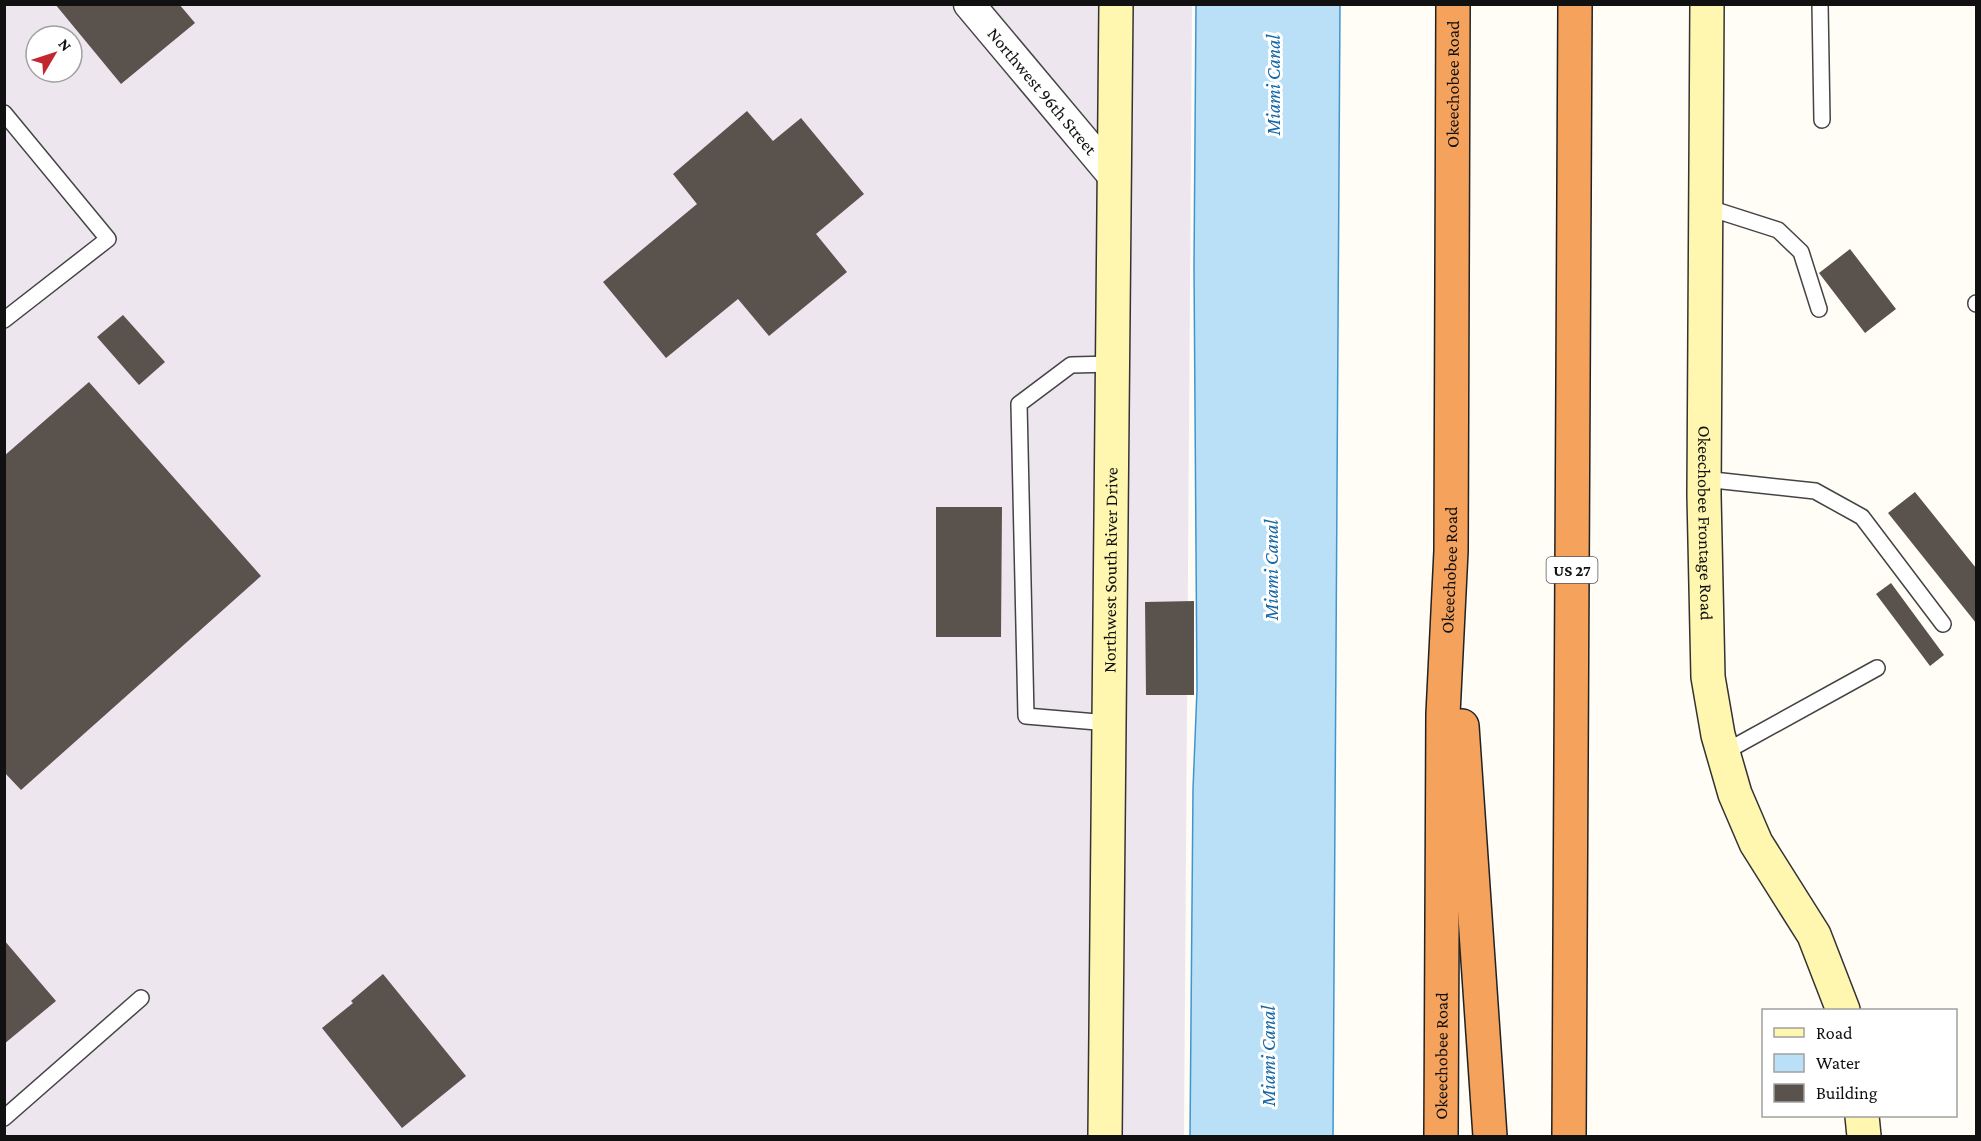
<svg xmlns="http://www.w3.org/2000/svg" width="1981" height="1141" font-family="'Crimson Pro',serif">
  <rect width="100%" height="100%" fill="#fffdf5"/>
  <path fill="#eee6ef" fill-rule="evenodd" d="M 5,5 L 1192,5 L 1184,1136 L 5,1136 ZM 36,36 L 72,36 L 72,72 L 36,72 Z"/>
  <path fill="#b9e0f7" stroke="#3f96cf" stroke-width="1.5" d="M 1196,5 L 1340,5 L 1333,1136 L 1190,1136 L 1193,789 L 1197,690 L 1194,267 Z"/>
  <path fill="#5a524d" d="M 55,4 L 179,4 L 195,23 L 121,84 Z
    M 747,111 L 773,141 L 801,118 L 864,194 L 816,234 L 847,272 L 769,336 L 738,299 L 666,358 L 603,282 L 697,204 L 673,174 Z
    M 1850,249 L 1896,309 L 1865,333 L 1819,273 Z
    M 123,315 L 165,362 L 139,385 L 97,337 Z
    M 89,382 L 261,576 L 21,790 L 4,772 L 4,456 Z
    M 1915,492 L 1976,568 L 1976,623 L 1888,513 Z
    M 936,507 L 1002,507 L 1001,637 L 936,637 Z
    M 1891,583 L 1944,655 L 1930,666 L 1876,594 Z
    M 1194,601 L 1194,695 L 1146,695 L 1145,602 Z
    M 4,940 L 56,1001 L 4,1044 Z
    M 383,974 L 466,1076 L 402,1128 L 322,1028 L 353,1003 L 351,1001 Z"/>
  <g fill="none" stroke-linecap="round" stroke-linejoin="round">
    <g stroke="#444" stroke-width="18">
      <path id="lane" d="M 1820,4 L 1822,120
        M 4,113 L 108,239 L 4,320
        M 1706,207 L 1778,230 L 1801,252 L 1819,309
        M 1976,303 L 1976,304
        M 1704,479 L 1815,491 L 1862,517 L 1943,624
        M 1109,723 L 1026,716 L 1019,404 L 1071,365 L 1113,364
        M 1723,753 L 1877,668
        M 4,1118 L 141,998"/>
    </g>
    <g stroke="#444" stroke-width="33">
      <g id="street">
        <path id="s1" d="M 969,4 L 1115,178"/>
      </g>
    </g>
    <g stroke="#333" stroke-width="36">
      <g id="secondary">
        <path id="s2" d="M 1707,4 L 1704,495 L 1708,677 L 1718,735 L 1735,794 L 1756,843 L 1814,935 L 1843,1010"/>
        <path d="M 1862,1116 L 1864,1136"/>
        <path id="s3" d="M 1105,1136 L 1116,4"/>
      </g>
    </g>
    <g stroke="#222" stroke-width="36">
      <g id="highway">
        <path d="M 1462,726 L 1490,1136"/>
        <path id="s4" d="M 1441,1136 L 1443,714 L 1451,551 L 1453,4"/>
        <path d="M 1569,1136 L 1575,4"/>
      </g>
    </g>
    <use href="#lane" stroke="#fff" stroke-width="15"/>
    <use href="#street" stroke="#fff" stroke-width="30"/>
    <use href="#secondary" stroke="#fff6b0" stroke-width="33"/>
    <use href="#highway" stroke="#f5a25d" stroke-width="33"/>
  </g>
  <g text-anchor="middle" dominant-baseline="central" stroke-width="6" stroke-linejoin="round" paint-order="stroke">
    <rect fill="#fff" stroke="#585858" stroke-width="1.5" x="1546.5" y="557" width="51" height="26" rx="4.5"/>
    <g font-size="16" font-weight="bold" fill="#111">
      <text x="1572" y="570">US 27</text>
    </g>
    <g font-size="18" fill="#111" stroke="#fff">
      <text stroke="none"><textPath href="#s4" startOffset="1052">Okeechobee Road</textPath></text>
      <text stroke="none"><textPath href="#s1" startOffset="114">Northwest 96th Street</textPath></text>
      <text stroke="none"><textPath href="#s2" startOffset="519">Okeechobee Frontage Road</textPath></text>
      <text stroke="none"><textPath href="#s3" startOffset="566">Northwest South River Drive</textPath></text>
      <text stroke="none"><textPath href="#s4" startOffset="566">Okeechobee Road</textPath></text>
      <text stroke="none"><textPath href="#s4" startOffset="80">Okeechobee Road</textPath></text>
    </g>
    <g font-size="20" font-style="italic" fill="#1768a6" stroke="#fff">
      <text transform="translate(1273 85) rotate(-90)">Miami Canal</text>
      <text transform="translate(1271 570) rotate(-90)">Miami Canal</text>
      <text transform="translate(1268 1056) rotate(-90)">Miami Canal</text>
    </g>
  </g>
  <rect width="1981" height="1141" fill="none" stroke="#111111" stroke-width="12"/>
  <rect x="1762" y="1009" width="195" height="108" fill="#ffffff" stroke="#a0a0a0" stroke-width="1.5"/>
  <rect x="1774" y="1028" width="30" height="9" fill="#fff6b0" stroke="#a0a0a0" stroke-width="1.5"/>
  <text x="1816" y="1039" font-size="18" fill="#111111">Road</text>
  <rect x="1774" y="1054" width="30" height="18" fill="#b9e0f7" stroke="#a0a0a0" stroke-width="1.5"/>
  <text x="1816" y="1069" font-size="18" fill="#111111">Water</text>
  <rect x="1774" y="1084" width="30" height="18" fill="#5a524d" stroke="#a0a0a0" stroke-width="1.5"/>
  <text x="1816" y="1099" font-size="18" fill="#111111">Building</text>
  <g transform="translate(54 54) rotate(51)"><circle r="28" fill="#ffffff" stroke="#a0a0a0" stroke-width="1.5"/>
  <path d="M0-4.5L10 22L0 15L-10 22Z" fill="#c4262e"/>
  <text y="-9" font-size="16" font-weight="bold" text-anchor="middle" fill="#111111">N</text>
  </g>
</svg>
